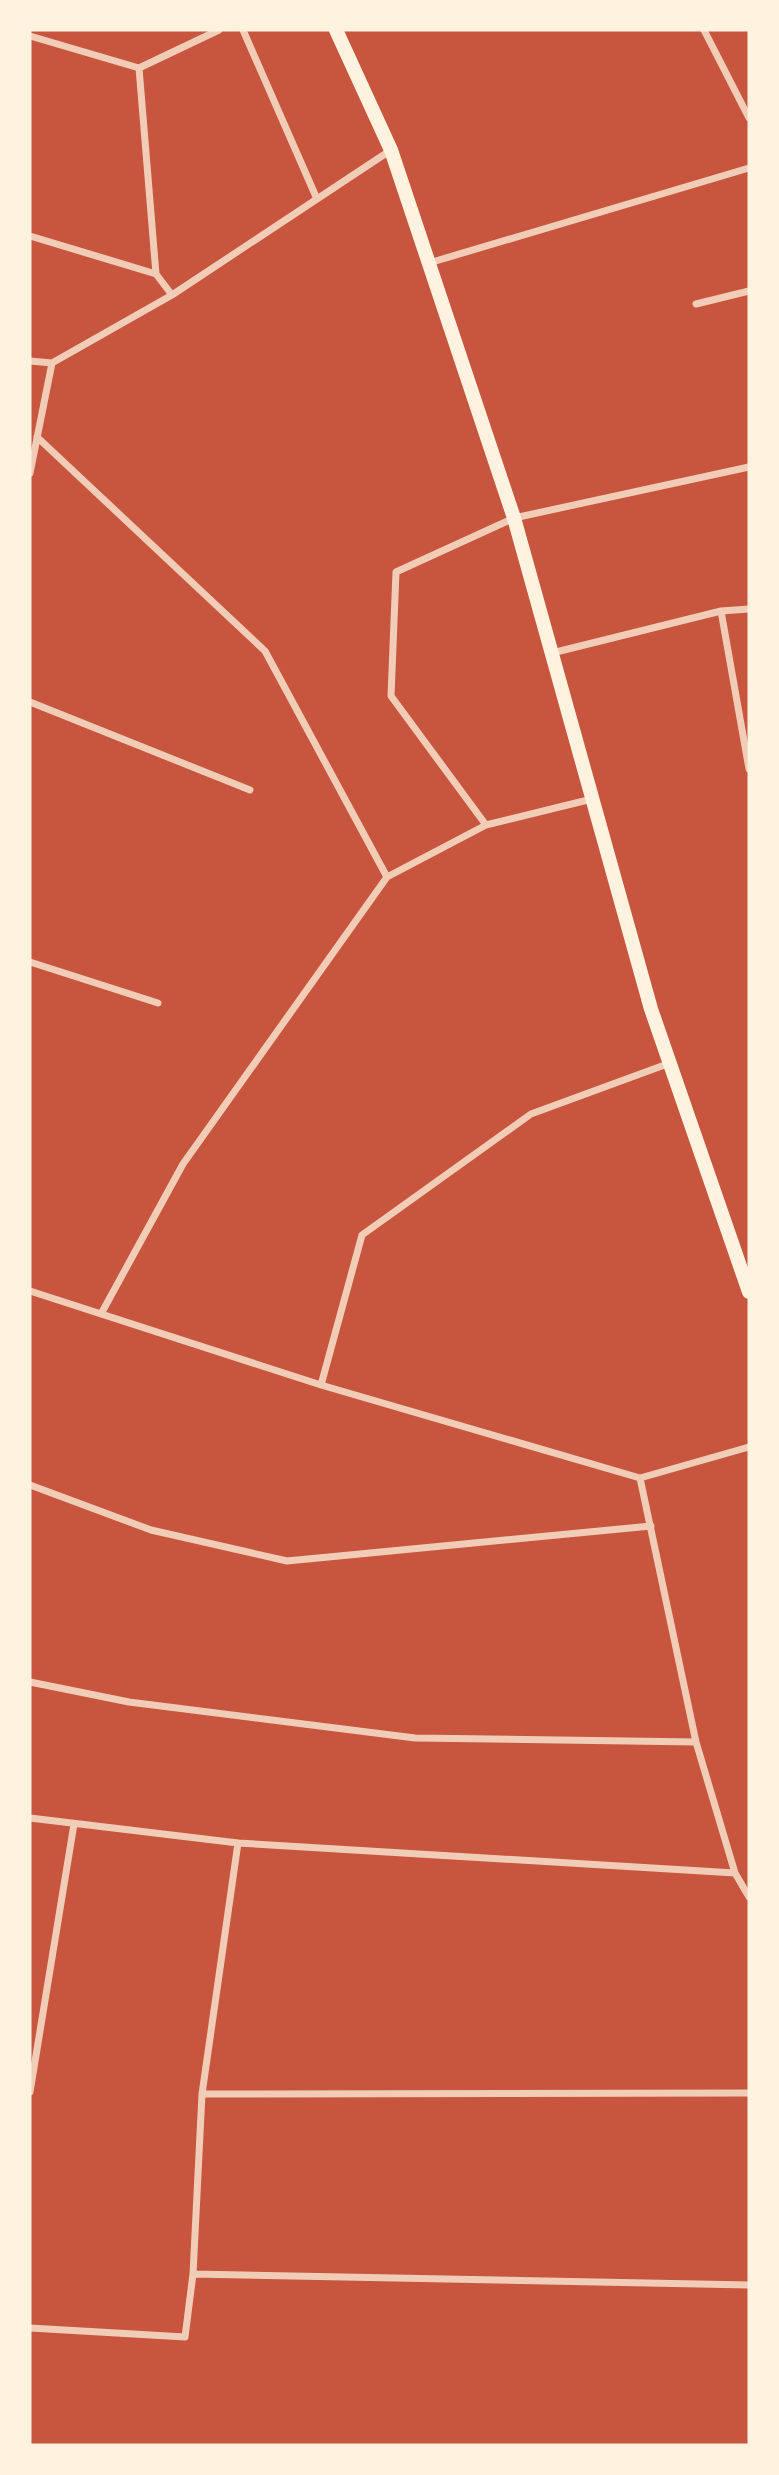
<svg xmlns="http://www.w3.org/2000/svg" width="779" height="2475" font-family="'Playfair Display',serif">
  <rect width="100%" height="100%" fill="#c8553d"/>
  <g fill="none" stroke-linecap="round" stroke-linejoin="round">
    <path stroke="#f1ccb7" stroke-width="7" d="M 243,30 L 317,199
      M 704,30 L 749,118
      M 30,36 L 139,68 L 219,30
      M 139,68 L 156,274 L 172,295
      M 30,236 L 156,274
      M 429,263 L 749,168
      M 696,304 L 749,291
      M 30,361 L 52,363
      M 37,437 L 265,651 L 387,877
      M 30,473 L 52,363 L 172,295 L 391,150
      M 721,611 L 749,769
      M 552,653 L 721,611 L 749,609
      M 30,702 L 250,790
      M 486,825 L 391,696 L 396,572 L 514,518 L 749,467
      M 30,962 L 158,1003
      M 30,1291 L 321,1385 L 640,1478
      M 101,1314 L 183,1164 L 387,877 L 486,825 L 592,799
      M 321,1385 L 362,1235 L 531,1114 L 670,1063
      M 749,1447 L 640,1478 L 696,1742 L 735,1873 L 749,1897
      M 30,1485 L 151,1530 L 287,1561 L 651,1526
      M 30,1682 L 129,1702 L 415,1738 L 696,1742
      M 30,1818 L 238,1843 L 735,1873
      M 30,2092 L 74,1824
      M 202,2094 L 749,2093
      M 193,2274 L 749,2285
      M 30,2328 L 185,2337 L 193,2274 L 202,2094 L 238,1843"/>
    <path stroke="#fff3e0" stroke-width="14" d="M 336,30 L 391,150 L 514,518 L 651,1009 L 749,1292"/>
  </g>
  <rect width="779" height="2475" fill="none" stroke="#fff3e0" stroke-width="63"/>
</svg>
